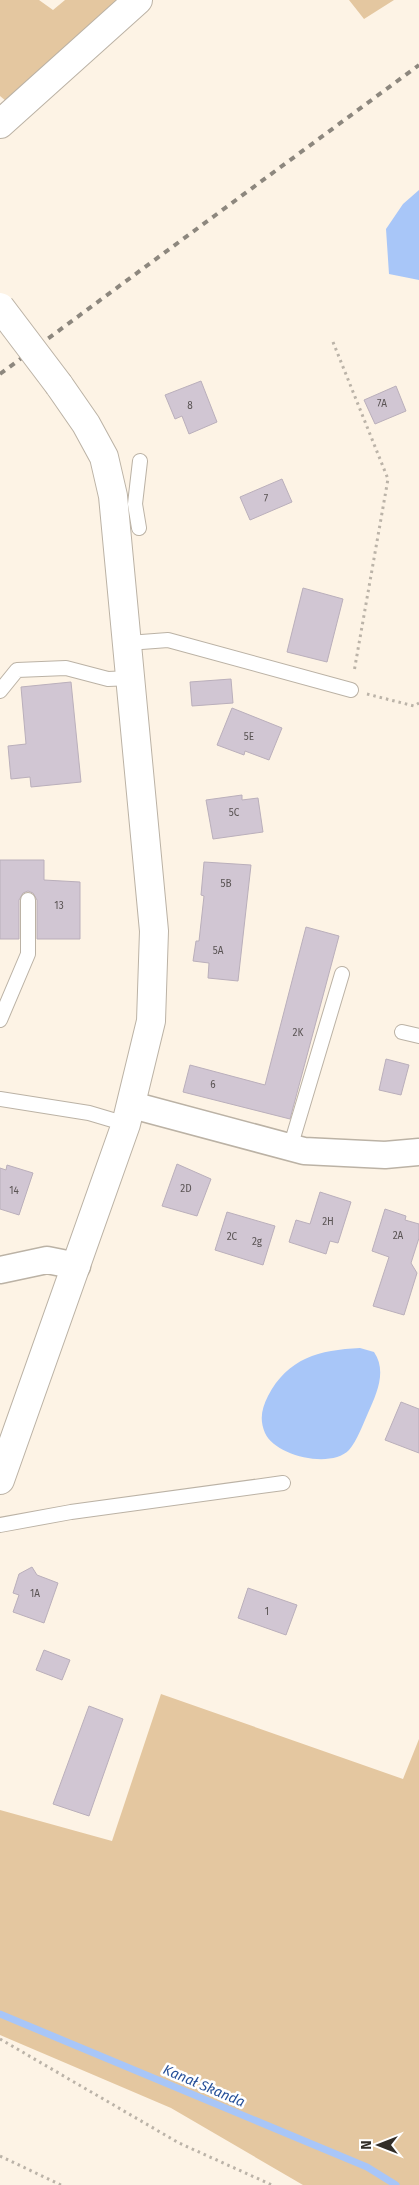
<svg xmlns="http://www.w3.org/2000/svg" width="419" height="2185" font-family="'Fira Sans',sans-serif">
  <rect width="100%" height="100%" fill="#fdf3e5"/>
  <path fill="#e4c7a0" d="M 0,0 L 39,0 L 53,10 L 65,0 L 119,0 L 6,101 L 0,96 Z
    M 349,0 L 394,0 L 364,19 Z
    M 161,1694 L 403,1779 L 419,1739 L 419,2185 L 303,2185 L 171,2108 L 0,2035 L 0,1810 L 112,1841 Z"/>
  <path fill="#a8c6f8" d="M 419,190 L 419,280 L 389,274 L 386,229 L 403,204 Z
    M 360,1348 L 374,1352 C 387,1371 377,1393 368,1413 C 363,1424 357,1441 349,1450 C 331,1469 275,1456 265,1433 C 259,1419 262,1408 268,1396 C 288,1358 319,1350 360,1348 Z"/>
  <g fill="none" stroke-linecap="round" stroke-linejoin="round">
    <path stroke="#a8c6f8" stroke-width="7" d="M 0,2014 L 367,2167 L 396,2185"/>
  </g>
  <path fill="#d1c6d3" stroke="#baafbb" d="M 201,381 L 217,422 L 189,434 L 182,416 L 175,419 L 165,395 Z
    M 396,386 L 406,411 L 375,424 L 364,400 Z
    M 282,479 L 292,502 L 250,520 L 240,497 Z
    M 303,588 L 343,599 L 327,662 L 287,652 Z
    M 231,679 L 233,703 L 192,706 L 190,682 Z
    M 71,682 L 81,782 L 31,787 L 30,777 L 11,779 L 8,746 L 26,744 L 21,687 Z
    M 232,708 L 282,728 L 269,760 L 245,751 L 244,755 L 217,745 Z
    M 242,795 L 242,800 L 258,798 L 263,832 L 213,839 L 206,800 Z
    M 0,860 L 44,860 L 44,880 L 80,882 L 80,939 L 37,939 L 37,900 L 33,893 L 28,891 L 23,893 L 19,900 L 19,939 L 0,939 Z
    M 204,862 L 251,865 L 238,981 L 208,978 L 209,963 L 193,961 L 196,941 L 199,941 L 204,896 L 201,895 Z
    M 306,927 L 339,936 L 290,1119 L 183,1092 L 190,1065 L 265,1085 Z
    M 386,1059 L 409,1065 L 401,1095 L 379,1090 Z
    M 177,1164 L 211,1179 L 197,1216 L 162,1206 Z
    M 7,1165 L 33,1173 L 19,1215 L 0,1209 L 0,1168 L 6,1170 Z
    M 320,1192 L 351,1202 L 338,1243 L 330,1241 L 326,1254 L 289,1242 L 296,1220 L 310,1224 Z
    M 385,1209 L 406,1216 L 405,1220 L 419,1224 L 419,1238 L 411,1263 L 417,1273 L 404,1315 L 373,1306 L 389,1257 L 372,1251 Z
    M 227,1212 L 275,1226 L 263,1265 L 215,1250 Z
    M 401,1402 L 419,1409 L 419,1453 L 385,1440 Z
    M 32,1567 L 37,1575 L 58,1583 L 44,1623 L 13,1612 L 19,1595 L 13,1593 L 19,1574 Z
    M 248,1588 L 297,1605 L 286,1635 L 238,1618 Z
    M 44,1650 L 70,1660 L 62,1680 L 36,1670 Z
    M 89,1706 L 123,1719 L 89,1816 L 53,1804 Z"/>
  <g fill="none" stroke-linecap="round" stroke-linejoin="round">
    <g stroke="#bbb2a5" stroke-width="16">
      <path id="lane" d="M 139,528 L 135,504 L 140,461
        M 128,643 L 168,640 L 351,690
        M 0,691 L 17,670 L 66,668 L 108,679 L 131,678
        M 0,1020 L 28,954 L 28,900
        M 402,1032 L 419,1036
        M 0,1099 L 89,1113 L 126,1124
        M 290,1148 L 342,974
        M 0,1525 L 71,1512 L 283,1483"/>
    </g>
    <g stroke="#bbb2a5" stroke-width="29">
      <path id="street" d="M 132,1105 L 304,1151 L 385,1155 L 419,1152
        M 0,1270 L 47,1260 L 77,1266"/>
    </g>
    <g stroke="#bbb2a5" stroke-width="30">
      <path id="secondary" d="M 0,124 L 138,0
        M 0,1480 L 126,1124 L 151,1021 L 154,931 L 113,496 L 104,457 L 86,424 L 59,385"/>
    </g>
    <path stroke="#bbb3a8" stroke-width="3" stroke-dasharray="2.5 4" stroke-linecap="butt" d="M 333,342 L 388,479 L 354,672
      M 367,694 L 414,706 L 419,703
      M 0,2039 L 179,2143 L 272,2185
      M 0,2156 L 61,2185"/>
    <use href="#lane" stroke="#fff" stroke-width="14"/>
    <use href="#street" stroke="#fff" stroke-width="26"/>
    <use href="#secondary" stroke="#fff" stroke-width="28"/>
    <path stroke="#8d877e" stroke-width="4" stroke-dasharray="6 6" stroke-linecap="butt" d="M 0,374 L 419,65"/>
    <g stroke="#bbb2a5" stroke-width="30" stroke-linecap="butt">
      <path id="secondary-bridge" d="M 0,307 L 59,385"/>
    </g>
    <use href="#secondary-bridge" stroke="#fff" stroke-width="28"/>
  </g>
  <g text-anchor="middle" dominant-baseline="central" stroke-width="5" stroke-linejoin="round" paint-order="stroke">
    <g font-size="10" fill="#5a5454">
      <text x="382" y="404">7A</text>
      <text x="190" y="406">8</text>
      <text x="266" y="499">7</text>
      <text x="249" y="737">5E</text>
      <text x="234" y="813">5C</text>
      <text x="226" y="884">5B</text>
      <text x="59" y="906">13</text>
      <text x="218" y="951">5A</text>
      <text x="298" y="1033">2K</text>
      <text x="213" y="1085">6</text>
      <text x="186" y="1189">2D</text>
      <text x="14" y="1191">14</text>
      <text x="328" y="1222">2H</text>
      <text x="398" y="1236">2A</text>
      <text x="232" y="1237">2C</text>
      <text x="257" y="1242">2g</text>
      <text x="35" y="1594">1A</text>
      <text x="267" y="1612">1</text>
    </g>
    <g font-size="14" font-style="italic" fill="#265099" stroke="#fff">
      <text transform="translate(204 2086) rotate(23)">Kanał Skanda</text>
    </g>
  </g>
  <g transform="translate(379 2145) rotate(270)" stroke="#ffffff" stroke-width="4" paint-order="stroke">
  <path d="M0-4L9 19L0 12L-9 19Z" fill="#322e29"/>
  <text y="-8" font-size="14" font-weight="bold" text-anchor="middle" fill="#322e29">N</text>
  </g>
</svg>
